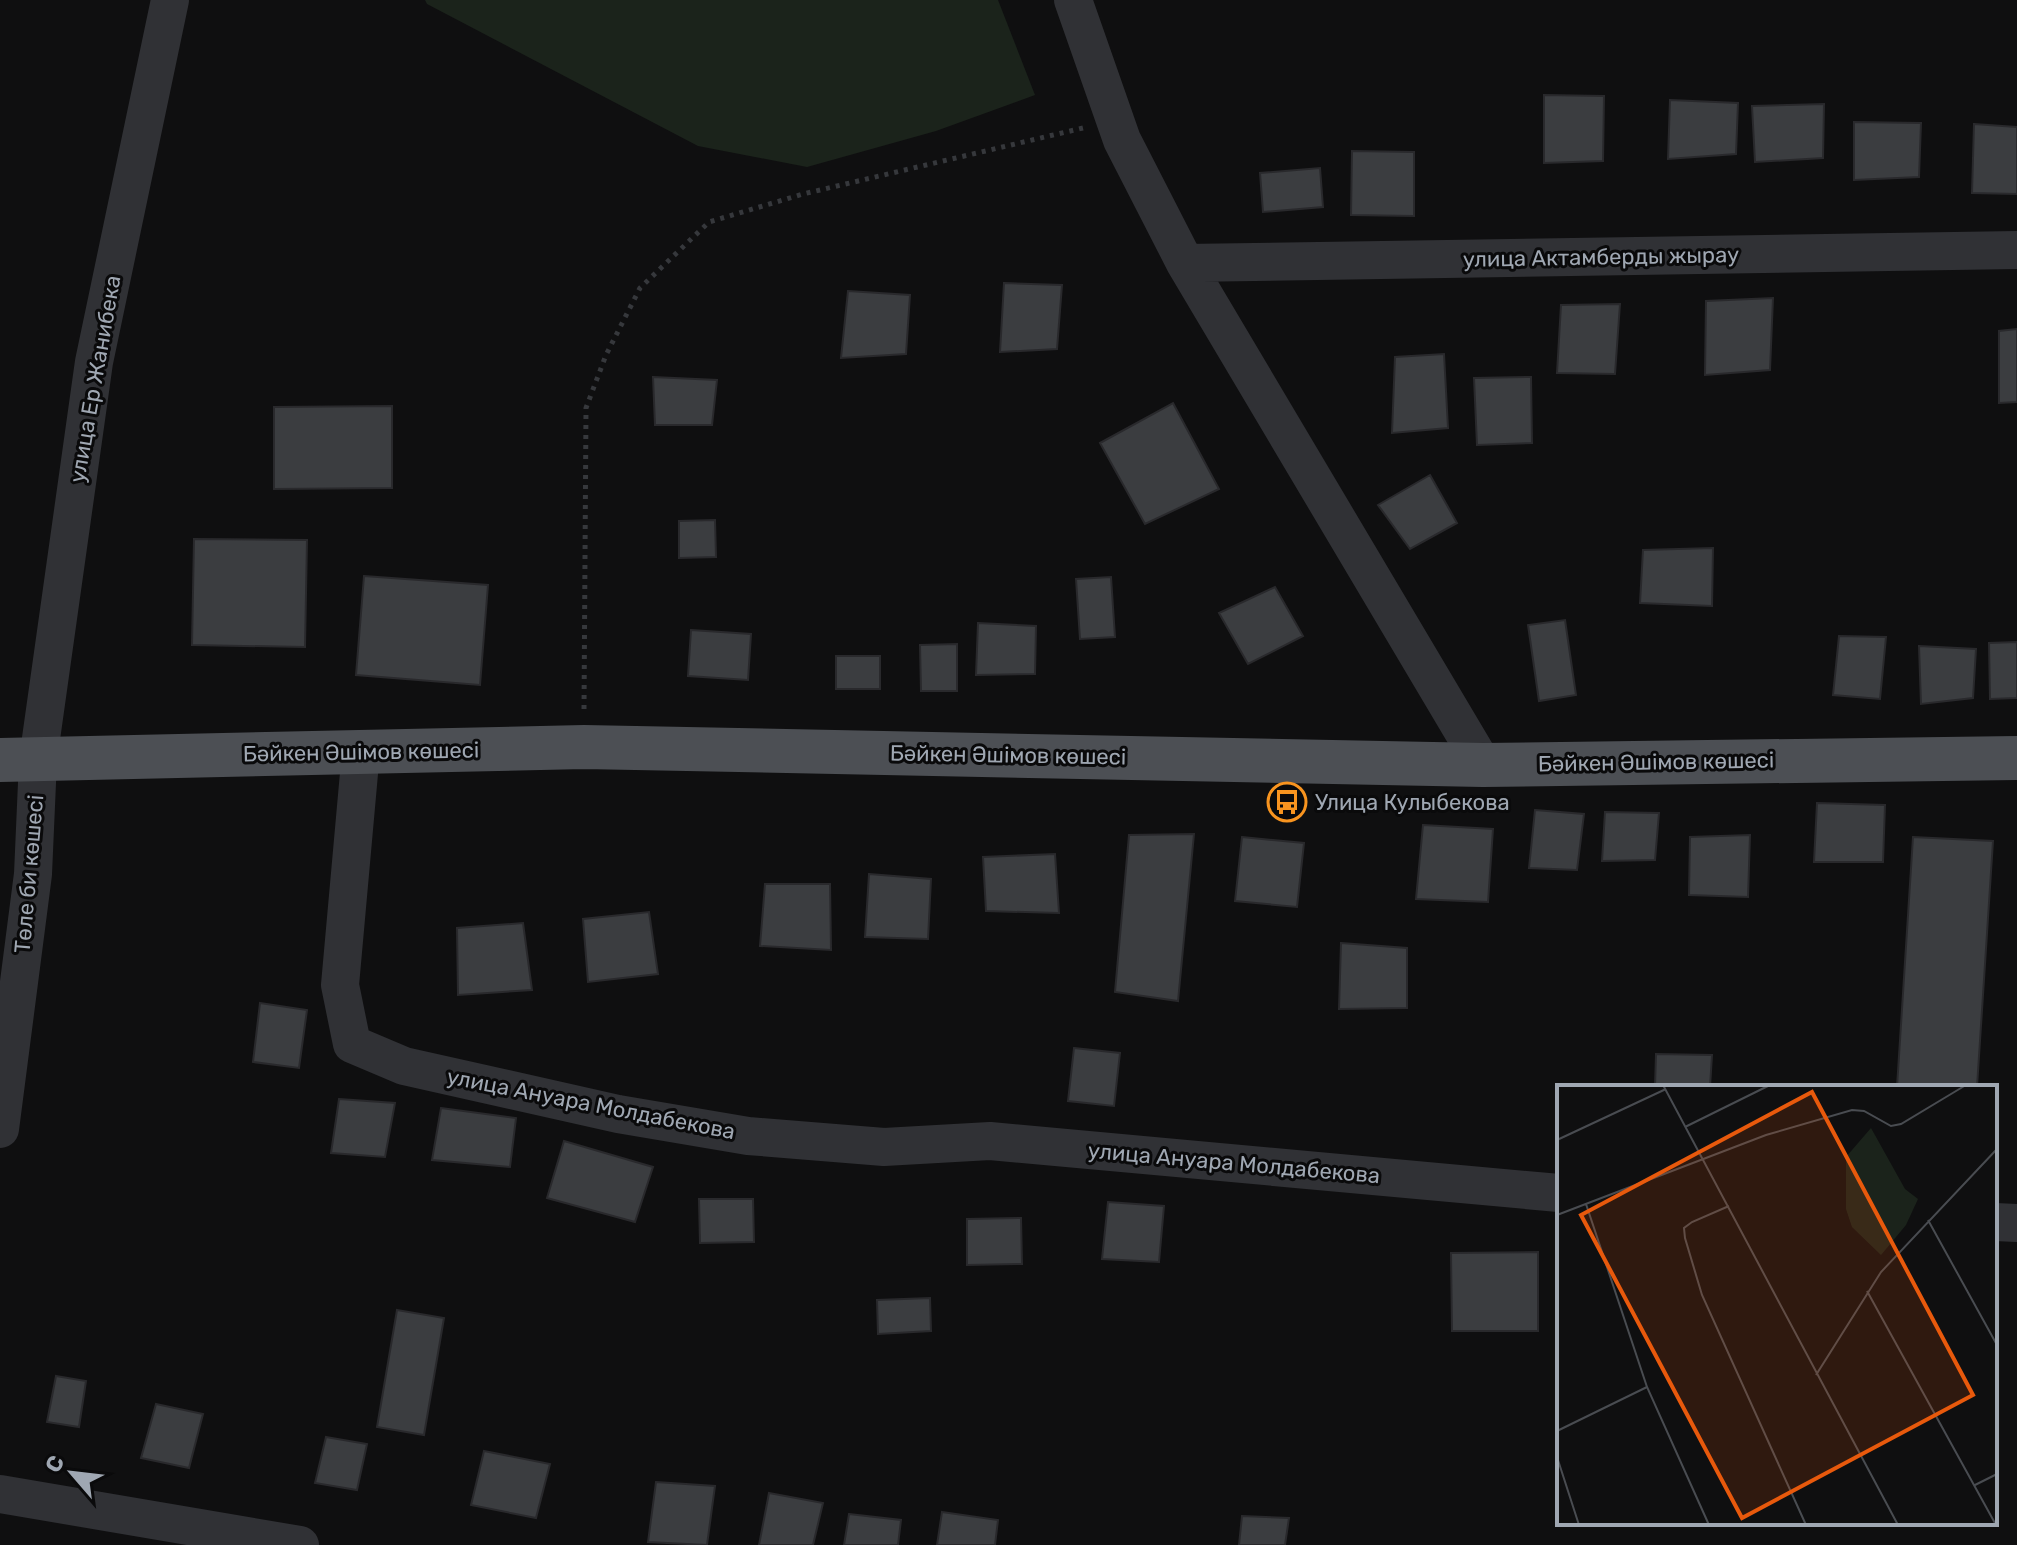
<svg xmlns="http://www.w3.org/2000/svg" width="2017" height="1545" font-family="Rubik,sans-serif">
  <rect width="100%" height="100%" fill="#0f0f10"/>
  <path fill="#1b231b" d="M 425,0 L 998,0 L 1035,95 L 936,131 L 807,167 L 698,146 L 427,4 Z"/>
  <path fill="#3b3d40" stroke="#29292c" stroke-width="2" d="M 1544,95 L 1604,96 L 1603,161 L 1544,163 Z
    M 1670,100 L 1738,103 L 1736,154 L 1668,159 Z
    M 1824,104 L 1823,158 L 1755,162 L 1752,106 Z
    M 1854,122 L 1921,123 L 1919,177 L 1854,180 Z
    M 1974,124 L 2017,127 L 2017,194 L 1972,193 Z
    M 1352,151 L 1414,152 L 1414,216 L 1351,215 Z
    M 1320,168 L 1323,207 L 1263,212 L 1260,173 Z
    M 1004,283 L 1062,285 L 1057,349 L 1000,352 Z
    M 848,291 L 910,295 L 906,354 L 841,358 Z
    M 1773,298 L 1770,370 L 1705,375 L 1706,301 Z
    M 1620,304 L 1615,374 L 1557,373 L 1561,305 Z
    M 2017,329 L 2017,402 L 1999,403 L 1999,331 Z
    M 1444,354 L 1448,428 L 1392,433 L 1395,357 Z
    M 653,377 L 717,380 L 712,425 L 655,425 Z
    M 1531,377 L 1532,443 L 1477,445 L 1474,378 Z
    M 1173,403 L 1219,489 L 1145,524 L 1100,443 Z
    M 392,406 L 392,488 L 274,489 L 274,407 Z
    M 1430,475 L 1457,523 L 1410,549 L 1378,505 Z
    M 715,520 L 716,557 L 679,558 L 679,521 Z
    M 194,539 L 307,540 L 305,647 L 192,645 Z
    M 1713,548 L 1712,606 L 1640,603 L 1643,550 Z
    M 364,576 L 488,585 L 480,685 L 356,675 Z
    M 1111,577 L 1115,637 L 1080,639 L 1076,579 Z
    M 1275,587 L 1303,636 L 1248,664 L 1219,613 Z
    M 1565,620 L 1576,695 L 1539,701 L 1528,625 Z
    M 978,623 L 1036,626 L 1035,674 L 976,675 Z
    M 691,630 L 751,634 L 748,680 L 688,676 Z
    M 1839,636 L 1886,637 L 1880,699 L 1833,695 Z
    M 2017,642 L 2017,698 L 1990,699 L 1989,643 Z
    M 957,644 L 957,691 L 921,691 L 920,645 Z
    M 1919,646 L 1976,649 L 1973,698 L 1921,704 Z
    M 836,656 L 880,656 L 880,689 L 836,689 Z
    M 1817,803 L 1885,805 L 1883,862 L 1814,862 Z
    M 1535,810 L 1584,814 L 1577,870 L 1529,868 Z
    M 1605,812 L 1659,813 L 1655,860 L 1602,861 Z
    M 1423,825 L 1493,829 L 1488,902 L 1416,899 Z
    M 1194,834 L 1178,1001 L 1115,992 L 1129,835 Z
    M 1750,835 L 1748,897 L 1689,895 L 1690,837 Z
    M 1242,837 L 1304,843 L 1297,907 L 1235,901 Z
    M 1913,837 L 1993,841 L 1977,1087 L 1897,1087 Z
    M 1055,854 L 1059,913 L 986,911 L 983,857 Z
    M 869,874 L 931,879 L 928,939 L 865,937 Z
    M 765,884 L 830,884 L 831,950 L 760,946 Z
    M 649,912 L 658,974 L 588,982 L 583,919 Z
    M 523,923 L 532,990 L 458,995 L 457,928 Z
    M 1341,943 L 1407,948 L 1407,1008 L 1339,1009 Z
    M 260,1003 L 307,1010 L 299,1068 L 253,1062 Z
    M 1074,1048 L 1120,1053 L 1114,1106 L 1068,1101 Z
    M 1656,1054 L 1712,1055 L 1710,1087 L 1655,1087 Z
    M 339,1099 L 395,1103 L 385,1157 L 331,1153 Z
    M 441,1108 L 516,1118 L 510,1167 L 432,1160 Z
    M 564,1141 L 653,1167 L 635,1222 L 547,1198 Z
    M 699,1199 L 753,1199 L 754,1242 L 700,1243 Z
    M 1108,1202 L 1164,1206 L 1159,1262 L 1102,1259 Z
    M 1021,1218 L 1022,1264 L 967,1265 L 967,1219 Z
    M 1538,1252 L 1538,1331 L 1452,1331 L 1451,1253 Z
    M 930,1298 L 931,1331 L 878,1334 L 877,1300 Z
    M 397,1310 L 444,1318 L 424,1435 L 377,1427 Z
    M 56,1376 L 86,1381 L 79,1427 L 47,1422 Z
    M 156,1404 L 203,1414 L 189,1468 L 141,1458 Z
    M 326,1437 L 367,1444 L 357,1490 L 315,1483 Z
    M 484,1451 L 550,1464 L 536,1518 L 471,1505 Z
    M 656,1482 L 715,1486 L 707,1545 L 648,1542 Z
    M 769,1493 L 823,1503 L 813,1545 L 759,1545 Z
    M 942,1512 L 998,1520 L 995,1545 L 937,1545 Z
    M 849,1514 L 901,1520 L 898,1545 L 844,1545 Z
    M 1242,1516 L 1289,1518 L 1285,1545 L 1239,1545 Z"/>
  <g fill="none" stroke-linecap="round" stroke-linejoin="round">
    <path stroke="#36383c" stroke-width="5" stroke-dasharray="4 6" stroke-linecap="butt" d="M 584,709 L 586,408 L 606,355 L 640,288 L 709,222 L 803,194 L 1083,128"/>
    <path stroke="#303135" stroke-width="38" d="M 1073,0 L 1122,140 L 1185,263 L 1483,765
      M 1185,263 L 2017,250
      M 361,751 L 340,985 L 352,1044 L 404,1066 L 618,1114 L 748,1136 L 884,1147 L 990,1141 L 1559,1193
      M 0,1129 L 33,874 L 38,760 L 94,362 L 170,0
      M 1995,1222 L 2017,1223
      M 0,1494 L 300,1545"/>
    <path stroke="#4c4f54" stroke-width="44" d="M 0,760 L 584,747 L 1483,765 L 2017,758"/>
  </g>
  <defs>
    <g id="bus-ring" transform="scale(2)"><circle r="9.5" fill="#0a0a0b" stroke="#f8941f" stroke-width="1.5"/><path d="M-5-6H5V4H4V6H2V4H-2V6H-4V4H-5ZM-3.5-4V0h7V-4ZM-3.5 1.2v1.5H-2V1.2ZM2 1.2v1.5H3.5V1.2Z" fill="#f8941f"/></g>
  </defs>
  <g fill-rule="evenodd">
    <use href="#bus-ring" x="1287" y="802"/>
  </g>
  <g text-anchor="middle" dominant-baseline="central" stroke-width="6" stroke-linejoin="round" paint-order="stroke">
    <g font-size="22" fill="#9fa7b2" stroke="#0a0a0b">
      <text transform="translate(1601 257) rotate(-1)">улица Актамберды жырау</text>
      <text transform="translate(95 379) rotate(-80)">улица Ер Жанибека</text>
      <text transform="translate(361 752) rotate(-1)">Бәйкен Әшімов көшесі</text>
      <text transform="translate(1008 755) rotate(1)">Бәйкен Әшімов көшесі</text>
      <text transform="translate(1656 762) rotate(-1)">Бәйкен Әшімов көшесі</text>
      <text transform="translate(29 874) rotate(-85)">Төле би көшесі</text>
      <text transform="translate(591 1104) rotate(11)">улица Ануара Молдабекова</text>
      <text transform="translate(1234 1163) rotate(5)">улица Ануара Молдабекова</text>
    </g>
    <g font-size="22" fill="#9fa7b2" stroke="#0a0a0b" text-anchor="start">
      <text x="1315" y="802">Улица Кулыбекова</text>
    </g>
  </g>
  <g transform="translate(1557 1085)">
    <rect width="440" height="440" fill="#0f0f10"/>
    <path d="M 314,43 L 348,104 L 361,114 L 349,140 L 324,170 L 295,142 L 289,124 L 289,72 Z" fill="#1b231b"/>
    <path fill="none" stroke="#494c51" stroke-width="2" d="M 106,0 L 341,440M 128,42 L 213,0M 0,55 L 109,4M 29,119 L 90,302 L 152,440M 172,121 L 135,137 L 127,143 L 128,153 L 145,210 L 249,440M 0,130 L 209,50 L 295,25 L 307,26 L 334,41 L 344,39 L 409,0M 371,135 L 440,260M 310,206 L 439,440M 259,290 L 324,187 L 440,64M 0,346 L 90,302M 0,372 L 22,440M 418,400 L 440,389"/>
    <path fill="#e8590c" fill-opacity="0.15" stroke="#e8590c" stroke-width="4" d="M 255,7 L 416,310 L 185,433 L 24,130 Z"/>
    <rect width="440" height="440" fill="none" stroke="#9fa7b2" stroke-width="4"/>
  </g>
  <g transform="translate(72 1473) rotate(298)" stroke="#0a0a0b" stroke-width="6" paint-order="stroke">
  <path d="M0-6L14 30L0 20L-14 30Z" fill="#9fa7b2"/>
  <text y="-12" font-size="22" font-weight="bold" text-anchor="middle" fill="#9fa7b2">С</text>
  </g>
</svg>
